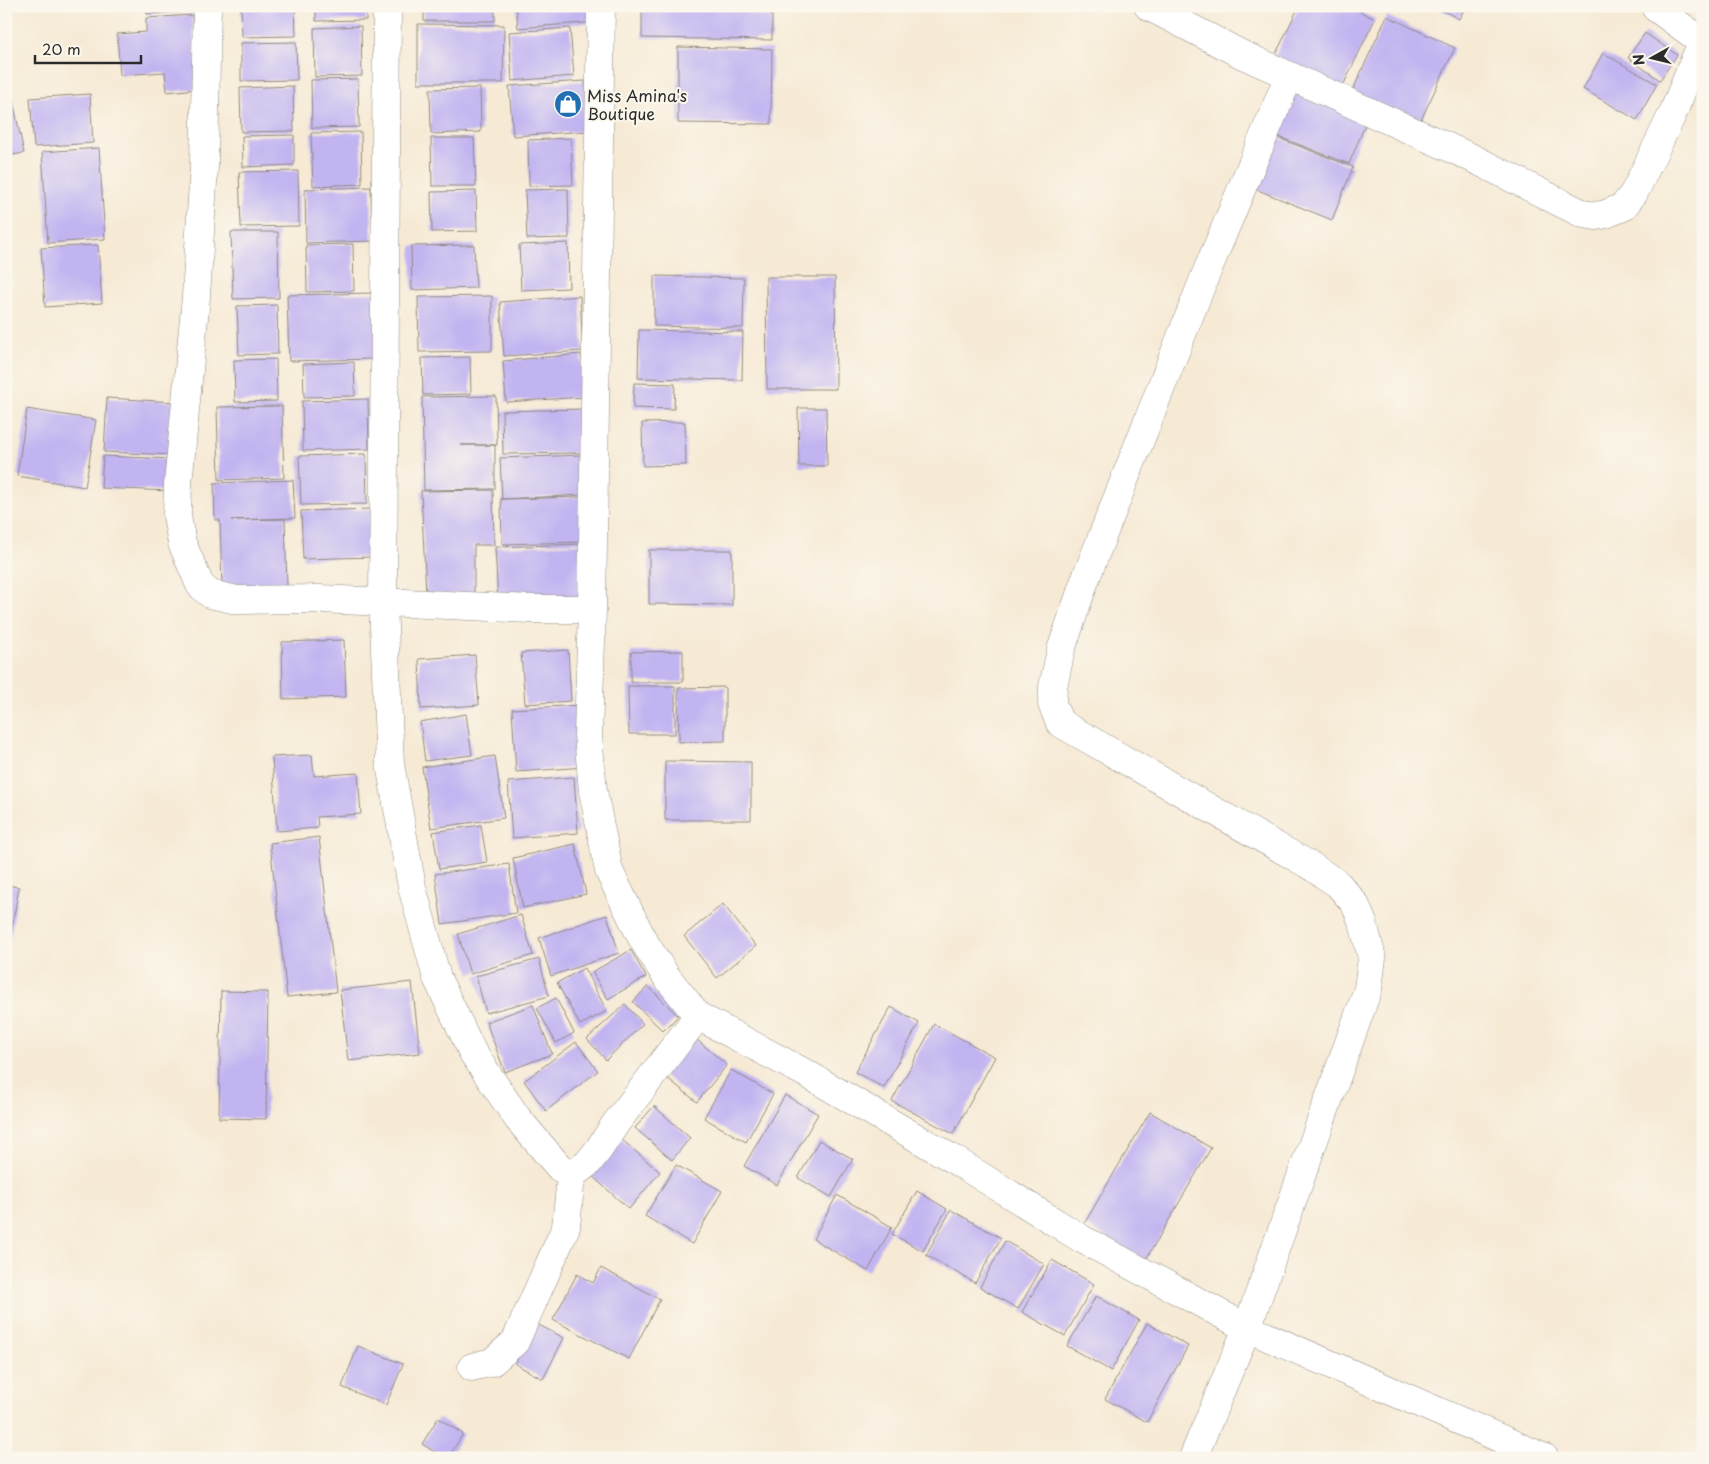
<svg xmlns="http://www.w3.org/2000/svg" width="1709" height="1464" font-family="'Playpen Sans',sans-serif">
  <rect width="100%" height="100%" fill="#fbf7ec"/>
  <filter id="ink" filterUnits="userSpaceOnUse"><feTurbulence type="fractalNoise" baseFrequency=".02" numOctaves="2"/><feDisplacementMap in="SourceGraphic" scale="10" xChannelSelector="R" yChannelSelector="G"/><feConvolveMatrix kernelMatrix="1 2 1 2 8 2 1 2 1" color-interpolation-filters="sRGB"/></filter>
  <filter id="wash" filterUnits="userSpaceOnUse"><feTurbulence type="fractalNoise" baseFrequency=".0096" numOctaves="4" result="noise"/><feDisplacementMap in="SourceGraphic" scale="20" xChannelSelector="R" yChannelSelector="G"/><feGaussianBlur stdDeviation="1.12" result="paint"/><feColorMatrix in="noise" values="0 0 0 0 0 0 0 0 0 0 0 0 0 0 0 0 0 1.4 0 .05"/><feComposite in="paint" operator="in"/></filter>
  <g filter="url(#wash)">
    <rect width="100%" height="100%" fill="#f6ead5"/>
    <g id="blocks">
      <path fill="#c1b4f1" d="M 146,6 L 194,6 L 195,11 L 147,14 Z
        M 241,6 L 295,6 L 296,36 L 242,37 Z
        M 316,6 L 366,6 L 366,20 L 316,21 Z
        M 424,6 L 495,6 L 495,21 L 424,21 Z
        M 516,6 L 596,6 L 597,22 L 518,28 Z
        M 642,6 L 772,6 L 772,40 L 642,38 Z
        M 1299,6 L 1349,6 L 1375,19 L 1339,94 L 1272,62 Z
        M 1434,6 L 1466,6 L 1459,19 Z
        M 192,15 L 198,89 L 167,92 L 165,72 L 120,75 L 117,34 L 146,32 L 146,18 Z
        M 1387,16 L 1455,48 L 1418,126 L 1351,94 Z
        M 418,24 L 504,25 L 503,83 L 418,83 Z
        M 361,26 L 362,76 L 315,77 L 314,28 Z
        M 570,28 L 574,76 L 512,81 L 509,32 Z
        M 1645,33 L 1677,55 L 1660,80 L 1628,58 Z
        M 296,42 L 297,80 L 241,81 L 241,43 Z
        M 678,47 L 772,49 L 771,124 L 678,123 Z
        M 1603,53 L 1657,84 L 1637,120 L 1583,89 Z
        M 6,68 L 24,153 L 6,156 Z
        M 358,79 L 359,127 L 312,128 L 311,80 Z
        M 585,81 L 588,131 L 513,136 L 509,86 Z
        M 293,86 L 294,131 L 241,132 L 240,88 Z
        M 1296,86 L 1369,115 L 1349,164 L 1277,136 Z
        M 480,88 L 481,132 L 431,134 L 430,89 Z
        M 90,94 L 93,143 L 34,147 L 30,98 Z
        M 361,132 L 362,184 L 313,186 L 311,133 Z
        M 294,135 L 294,165 L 243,167 L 242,136 Z
        M 1273,136 L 1353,167 L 1332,220 L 1253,188 Z
        M 431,138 L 474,138 L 476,186 L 432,186 Z
        M 571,138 L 573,185 L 529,186 L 528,140 Z
        M 99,148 L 105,239 L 48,243 L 42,152 Z
        M 298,171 L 299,226 L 241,227 L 239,172 Z
        M 371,187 L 372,241 L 306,243 L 305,189 Z
        M 568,189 L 569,238 L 527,239 L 525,190 Z
        M 476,191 L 477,231 L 432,232 L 431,192 Z
        M 231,232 L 278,232 L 279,298 L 233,299 Z
        M 568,243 L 569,288 L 521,290 L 519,245 Z
        M 353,244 L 354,291 L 307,292 L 306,245 Z
        M 98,245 L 102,303 L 45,307 L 41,248 Z
        M 474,245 L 476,288 L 412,290 L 411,246 Z
        M 654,276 L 744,278 L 743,328 L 654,326 Z
        M 766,277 L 835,277 L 836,389 L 767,389 Z
        M 374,293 L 376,359 L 289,361 L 287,295 Z
        M 492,296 L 492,351 L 419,352 L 418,297 Z
        M 580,296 L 583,351 L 504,356 L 500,302 Z
        M 277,305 L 278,354 L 239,355 L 237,306 Z
        M 639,330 L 743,332 L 742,380 L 638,378 Z
        M 581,354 L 585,397 L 506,402 L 503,361 Z
        M 470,357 L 471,394 L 423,395 L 422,358 Z
        M 276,359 L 277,401 L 235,402 L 234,360 Z
        M 354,362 L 355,396 L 304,397 L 303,364 Z
        M 634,383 L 675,384 L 674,409 L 633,408 Z
        M 496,396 L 497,445 L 460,445 L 495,445 L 495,489 L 424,490 L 422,397 Z
        M 107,398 L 175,402 L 172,455 L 104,452 Z
        M 368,399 L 369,449 L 303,451 L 302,401 Z
        M 282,406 L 284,478 L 219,480 L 217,407 Z
        M 798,408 L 826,408 L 827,466 L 799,466 Z
        M 27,409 L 96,420 L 85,487 L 17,476 Z
        M 583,409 L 584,453 L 503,454 L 502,411 Z
        M 685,422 L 686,465 L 643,466 L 642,423 Z
        M 366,454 L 367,504 L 301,505 L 299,456 Z
        M 582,455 L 584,495 L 502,499 L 500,458 Z
        M 103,456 L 171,459 L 169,491 L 101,488 Z
        M 293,480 L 295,518 L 231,520 L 285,519 L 287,588 L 222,589 L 220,520 L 215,520 L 214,483 Z
        M 493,490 L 494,545 L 474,545 L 474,594 L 426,594 L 421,491 Z
        M 582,497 L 583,542 L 502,544 L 501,499 Z
        M 372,509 L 373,557 L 303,559 L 301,511 Z
        M 582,544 L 584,599 L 498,602 L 495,547 Z
        M 649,550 L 732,550 L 732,605 L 649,604 Z
        M 344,640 L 346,697 L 283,699 L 282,642 Z
        M 568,650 L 571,701 L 525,704 L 521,653 Z
        M 683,651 L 683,682 L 631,682 L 631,652 Z
        M 475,655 L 479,705 L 421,709 L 419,659 Z
        M 628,686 L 675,686 L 675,734 L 629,734 Z
        M 725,687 L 725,741 L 679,742 L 678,688 Z
        M 581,705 L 585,767 L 516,772 L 512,709 Z
        M 466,714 L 472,755 L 425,761 L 420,722 Z
        M 312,755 L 314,776 L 358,773 L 361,814 L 317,817 L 318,828 L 277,831 L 272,757 Z
        M 495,756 L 504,818 L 431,828 L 422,767 Z
        M 665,761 L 751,762 L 751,820 L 665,820 Z
        M 574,777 L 578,833 L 512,838 L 508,782 Z
        M 481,825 L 487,862 L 439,869 L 433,832 Z
        M 319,837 L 336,992 L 287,997 L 270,843 Z
        M 575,844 L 586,894 L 523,908 L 513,858 Z
        M 509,864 L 516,913 L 442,924 L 435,874 Z
        M 6,885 L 19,887 L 7,956 L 6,955 Z
        M 723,904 L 756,946 L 717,978 L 684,936 Z
        M 521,915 L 533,955 L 470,974 L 458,934 Z
        M 607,915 L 619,953 L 551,976 L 539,938 Z
        M 631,950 L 646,977 L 608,999 L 592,972 Z
        M 539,959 L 549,996 L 486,1013 L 476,976 Z
        M 584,968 L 607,1011 L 580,1025 L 557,983 Z
        M 412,982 L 420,1053 L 348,1061 L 340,990 Z
        M 648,986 L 678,1016 L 663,1031 L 633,1002 Z
        M 221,991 L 268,992 L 266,1119 L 219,1118 Z
        M 556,998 L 574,1033 L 556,1043 L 537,1008 Z
        M 625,1004 L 643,1024 L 606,1060 L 587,1039 Z
        M 533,1005 L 552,1054 L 505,1072 L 486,1022 Z
        M 891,1007 L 919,1023 L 884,1088 L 855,1072 Z
        M 934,1024 L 995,1057 L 953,1134 L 892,1101 Z
        M 690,1034 L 727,1065 L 697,1102 L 660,1072 Z
        M 576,1042 L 598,1071 L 546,1111 L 524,1081 Z
        M 731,1070 L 773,1094 L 746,1142 L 704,1118 Z
        M 785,1095 L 818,1114 L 777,1185 L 744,1166 Z
        M 654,1106 L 690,1138 L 672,1160 L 635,1128 Z
        M 1150,1112 L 1211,1148 L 1145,1261 L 1084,1224 Z
        M 621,1139 L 660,1172 L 629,1209 L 591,1175 Z
        M 819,1140 L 853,1159 L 831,1197 L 798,1178 Z
        M 676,1165 L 722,1191 L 692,1244 L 645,1216 Z
        M 917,1191 L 947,1209 L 923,1251 L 892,1234 Z
        M 837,1195 L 892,1227 L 868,1271 L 813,1239 Z
        M 951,1210 L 1001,1238 L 975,1283 L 926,1255 Z
        M 1005,1241 L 1044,1264 L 1018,1309 L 980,1287 Z
        M 1052,1260 L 1094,1284 L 1065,1336 L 1022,1312 Z
        M 601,1268 L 660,1299 L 629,1359 L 553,1320 L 577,1274 L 593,1283 Z
        M 1096,1296 L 1139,1320 L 1111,1371 L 1067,1346 Z
        M 535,1323 L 564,1338 L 543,1379 L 515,1364 Z
        M 1147,1323 L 1188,1346 L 1147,1422 L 1105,1399 Z
        M 358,1346 L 403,1364 L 386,1405 L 342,1387 Z
        M 438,1418 L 463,1434 L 448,1458 L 444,1458 L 422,1444 Z"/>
    </g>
  </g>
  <g filter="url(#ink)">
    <use href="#blocks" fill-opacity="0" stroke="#908a80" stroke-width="1"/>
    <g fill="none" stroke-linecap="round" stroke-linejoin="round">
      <g stroke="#908a80" stroke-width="29">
        <path id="street" d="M 207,6 L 204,166 L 196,297 L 178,484 L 177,516 L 182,543 L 200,585 L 210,594 L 237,600 L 320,599 L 531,609 L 592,609
          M 387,6 L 383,603 L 390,764 L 412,887 L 437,978 L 473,1053 L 518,1119 L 559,1167 L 571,1176 L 588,1163 L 599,1149 L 616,1123 L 698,1016
          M 601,6 L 592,609 L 588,735 L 593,791 L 609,871 L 643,940 L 666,976 L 698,1016 L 807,1074 L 953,1159 L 1082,1239 L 1247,1328 L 1545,1458
          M 1148,6 L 1243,55 L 1468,156 L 1583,214 L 1596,216 L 1606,214 L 1623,207 L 1634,193 L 1672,115 L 1702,42
          M 1656,8 L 1703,42
          M 472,1367 L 492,1362 L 515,1342 L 566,1227 L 571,1176
          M 1193,1458 L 1247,1328 L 1368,989 L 1372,958 L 1363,923 L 1355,904 L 1338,884 L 1311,866 L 1060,723 L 1052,704 L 1053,687 L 1061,650 L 1085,580 L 1205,276 L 1289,76"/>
      </g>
      <use href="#street" stroke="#fff" stroke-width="28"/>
    </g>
  </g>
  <defs>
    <g id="shop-disc" transform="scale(1.4375)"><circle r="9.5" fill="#1f6fb2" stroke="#fbf7ec"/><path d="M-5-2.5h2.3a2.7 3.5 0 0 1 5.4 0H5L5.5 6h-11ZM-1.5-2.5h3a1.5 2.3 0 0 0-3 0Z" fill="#fff"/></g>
  </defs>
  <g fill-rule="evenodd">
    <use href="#shop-disc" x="568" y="104"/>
  </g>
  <g text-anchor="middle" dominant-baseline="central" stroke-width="4" stroke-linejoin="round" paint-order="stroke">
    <g font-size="16" fill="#2b2b2b" stroke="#fbf7ec" text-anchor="start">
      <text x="587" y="95">Miss Amina's<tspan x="587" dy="18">Boutique</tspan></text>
    </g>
  </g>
  <rect width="1709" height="1464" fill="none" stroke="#fbf7ec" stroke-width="25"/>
  <g transform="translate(1652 58) rotate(262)" stroke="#fbf7ec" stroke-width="4" paint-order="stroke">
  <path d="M0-4L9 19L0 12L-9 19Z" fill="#2b2b2b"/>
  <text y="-8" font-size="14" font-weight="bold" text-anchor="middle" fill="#2b2b2b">N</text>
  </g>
  <path d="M35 55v8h106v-8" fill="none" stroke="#2b2b2b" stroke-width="2.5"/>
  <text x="42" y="55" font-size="15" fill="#2b2b2b" stroke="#fbf7ec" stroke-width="4" paint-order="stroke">20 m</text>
</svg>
